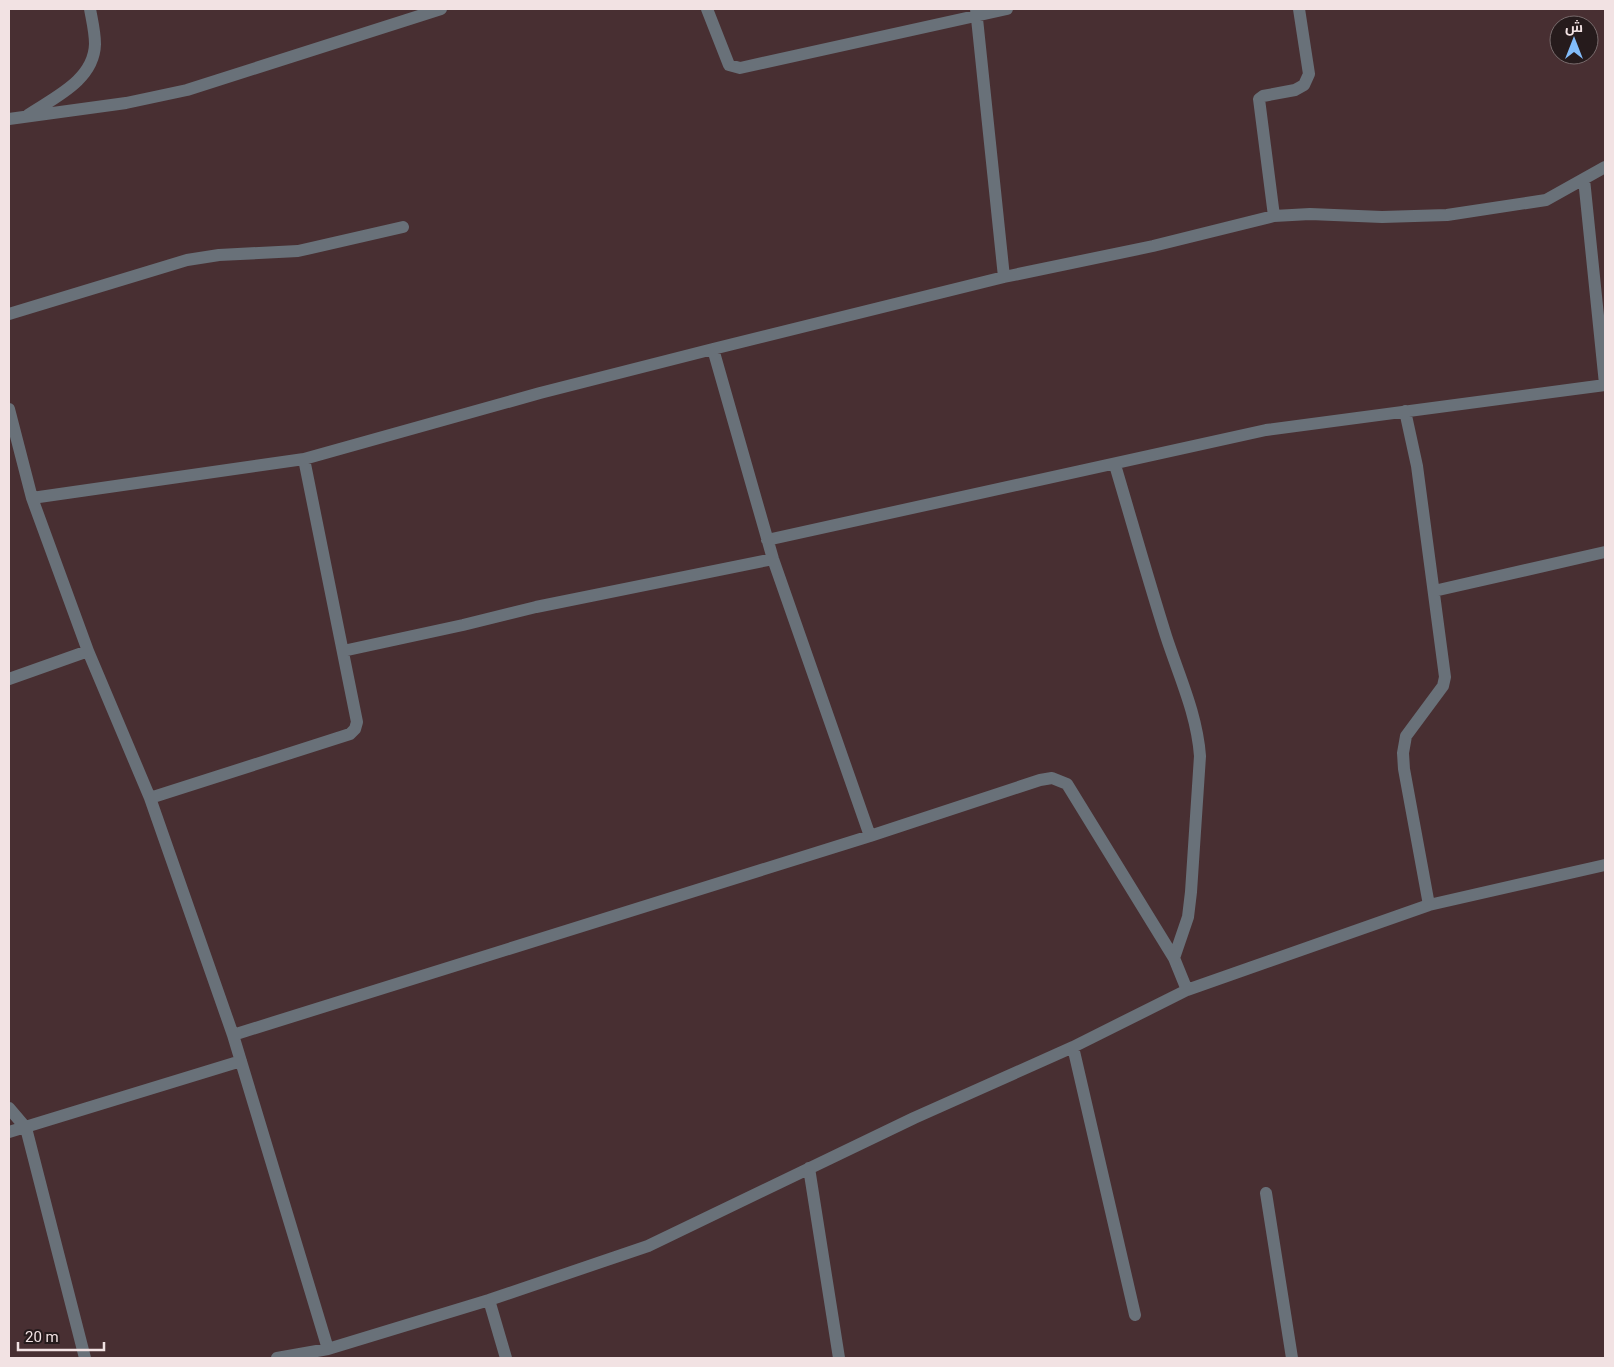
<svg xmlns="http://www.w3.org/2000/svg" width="1614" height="1367" font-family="Roboto,Cairo,sans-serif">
  <rect width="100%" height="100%" fill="#482f32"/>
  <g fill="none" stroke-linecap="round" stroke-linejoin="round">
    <path stroke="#697179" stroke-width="12" d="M 707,9 L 729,65 L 740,68 L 1007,9
      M 976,9 L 1004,277
      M 28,115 C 55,97 94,80 95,44 C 95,32 92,20 90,9
      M 9,119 L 126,103 L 187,90 L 441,9
      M 1584,179 L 1605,384
      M 1274,216 L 1259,99 L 1263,96 L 1295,90 L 1304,85 L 1309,74 L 1299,9
      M 9,314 L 187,260 L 219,255 L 298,251 L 403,227
      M 9,409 L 32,498 L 88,651 L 150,798 L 233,1035 L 328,1349
      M 1405,411 L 1417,466 L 1445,677 L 1443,686 L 1406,736 L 1403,753 L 1404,769 L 1429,905
      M 1115,465 C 1132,522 1148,579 1166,636 C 1179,676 1197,714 1200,756 L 1191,892 L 1188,917 L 1174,958
      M 32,498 L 304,459 L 540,393 L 713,349 L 1004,277 L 1153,246 L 1274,216 L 1310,214 L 1382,217 L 1447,215 L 1546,200 L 1605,167
      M 767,540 L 1266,430 L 1605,385
      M 1434,591 L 1605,552
      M 343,651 L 463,625 L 536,607 L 773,559
      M 9,679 L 88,651
      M 150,798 L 350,734 L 355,729 L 357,722 L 304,459
      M 870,836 L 1040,780 L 1052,778 L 1067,784 L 1174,958 L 1187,990
      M 233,1035 L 870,836 L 773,559 L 713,349
      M 1073,1047 L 1135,1315
      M 9,1108 L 26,1128 L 85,1358
      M 9,1132 L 241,1061
      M 809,1168 L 839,1358
      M 1266,1193 L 1292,1358
      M 489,1300 L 506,1358
      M 277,1358 L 328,1349 L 489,1300 L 648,1246 L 914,1118 L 1073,1047 L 1187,990 L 1429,905 L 1605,865"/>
  </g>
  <rect width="1614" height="1367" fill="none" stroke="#f2e2e3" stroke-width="20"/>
  <g transform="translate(1574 40)"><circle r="24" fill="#261b1c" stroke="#786b6c"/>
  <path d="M0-4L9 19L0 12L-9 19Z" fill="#82bcfa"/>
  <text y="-8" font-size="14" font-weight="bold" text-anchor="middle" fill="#f2e2e3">ش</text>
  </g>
  <path d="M18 1342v8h86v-8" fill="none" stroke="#f2e2e3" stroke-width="2.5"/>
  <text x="25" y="1342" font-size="15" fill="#f2e2e3" stroke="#261b1c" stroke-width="4" paint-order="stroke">20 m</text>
</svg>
